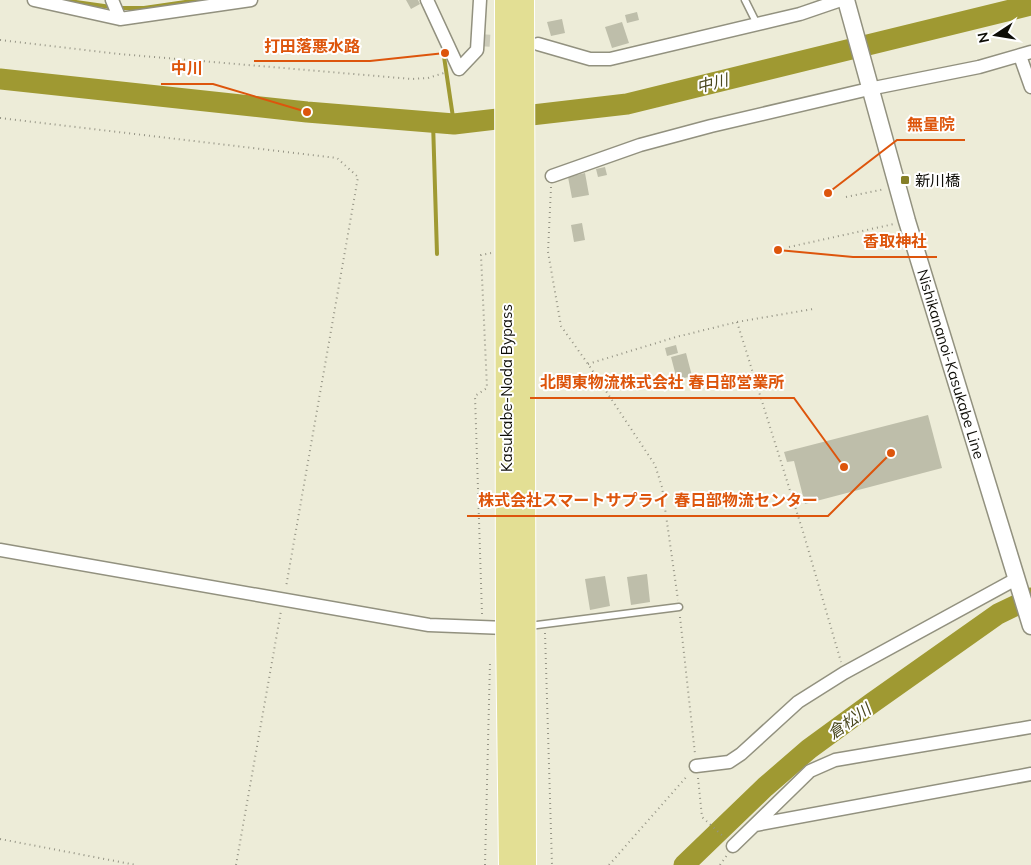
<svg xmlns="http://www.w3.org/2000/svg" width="1031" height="865" font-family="Mulish,'Noto Sans JP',sans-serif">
  <rect width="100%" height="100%" fill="#edecd8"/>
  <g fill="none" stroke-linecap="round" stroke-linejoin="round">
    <path stroke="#9f9932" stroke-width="4" d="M 62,0 L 111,7
      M 118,8 L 144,8 L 199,0
      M 443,50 L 454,124
      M 433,122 L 437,254"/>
    <path stroke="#9f9932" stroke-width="21" d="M 0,79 L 307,112 L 454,124 L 627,104 L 1031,5
      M 684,865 L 765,787 L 809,749 L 872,703 L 998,614 L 1031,598"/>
  </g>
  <path fill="#bebeaa" d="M 406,0 L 418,0 L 420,4 L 411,9 Z
    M 637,12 L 639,20 L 627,23 L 625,15 Z
    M 562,19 L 565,33 L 551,36 L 547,22 Z
    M 622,22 L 629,43 L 612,48 L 605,27 Z
    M 605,167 L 607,175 L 598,177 L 596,169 Z
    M 585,173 L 589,195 L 572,198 L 568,177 Z
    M 582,223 L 585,240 L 574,242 L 571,225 Z
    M 676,345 L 678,353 L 667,356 L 665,348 Z
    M 686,353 L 692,376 L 677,380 L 671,357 Z
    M 928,415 L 942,468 L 805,504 L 794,461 L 787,462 L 784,452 Z
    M 647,574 L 650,602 L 631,605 L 627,577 Z
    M 605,576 L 610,606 L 590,610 L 585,579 Z"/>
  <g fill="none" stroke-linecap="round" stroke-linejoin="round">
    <path stroke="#cccbb9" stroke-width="12" stroke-dasharray="12 6" stroke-linecap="butt" d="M 478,40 L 511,42"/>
    <g stroke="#92917f" stroke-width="9">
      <path id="service" d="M 745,0 L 757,24
        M 529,626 L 679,607"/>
    </g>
    <g stroke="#92917f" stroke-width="15">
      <path id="minor" d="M 34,0 L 120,19 L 251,0
        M 112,0 L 120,19
        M 427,0 L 459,69 L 477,50 L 480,0
        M 538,44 L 590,59 L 610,59 L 800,14 L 841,0
        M 1020,56 L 1031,87
        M 552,176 L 640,145 L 711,126 L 869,89 L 979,67 L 1031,52
        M 0,550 L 429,625 L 506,628
        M 696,766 L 729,762 L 741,754 L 798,702 L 844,673 L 1016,579
        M 755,825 L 1031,774
        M 733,846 L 810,771 L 835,760 L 1031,727"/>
    </g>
    <g stroke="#92917f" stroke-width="19">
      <path id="secondary" d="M 846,0 L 907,221 L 1031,626"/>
    </g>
    <g stroke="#fff" stroke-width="22">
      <path id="trunk" d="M 505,0 L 506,628 L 509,865
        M 524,0 L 526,865"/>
    </g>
    <path stroke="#959485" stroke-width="2" stroke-dasharray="1 4" stroke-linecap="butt" d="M 0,40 L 119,54 L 412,79 L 428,78 L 447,72
      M 0,118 L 337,158 L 358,177 L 286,587
      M 551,187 L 548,252 L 561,326 L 588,364 L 655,465 L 662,487 L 678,600
      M 846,197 L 885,189
      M 789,247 L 894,224
      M 737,322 L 804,535 L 841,662
      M 588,364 L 676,337 L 737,322 L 813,309
      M 482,614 L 475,396 L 487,388 L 481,255 L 491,253
      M 680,617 L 695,754
      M 545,633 L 552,865
      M 698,778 L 702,817 L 725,838
      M 0,839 L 136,865
      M 236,865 L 281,611
      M 485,865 L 490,662
      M 609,865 L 688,775
      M 720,865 L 727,855"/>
    <use href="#service" stroke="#fff" stroke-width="6"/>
    <use href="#minor" stroke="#fff" stroke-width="12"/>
    <use href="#secondary" stroke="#fff" stroke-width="16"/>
    <use href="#trunk" stroke="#e3df94" stroke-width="20"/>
  </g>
  <rect fill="#857f27" stroke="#fff" stroke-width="2" x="900" y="175" width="10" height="10" rx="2.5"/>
  <g text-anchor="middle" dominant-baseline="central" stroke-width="4" stroke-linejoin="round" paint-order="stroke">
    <g font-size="15" fill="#0e0d07" stroke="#fff" text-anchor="start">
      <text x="915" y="180">新川橋</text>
    </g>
    <g font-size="15" fill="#0e0d07" stroke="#fff">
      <text transform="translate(951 364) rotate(73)">Nishikananoi-Kasukabe Line</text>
      <text transform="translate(506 388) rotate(-90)">Kasukabe-Noda Bypass</text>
    </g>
    <g font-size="16" font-style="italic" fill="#49471d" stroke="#fff">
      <text transform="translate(712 83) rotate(-14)">中川</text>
      <text transform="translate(849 721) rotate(-35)">倉松川</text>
    </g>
  </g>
  <path fill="none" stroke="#dd550c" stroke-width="2" d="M445 53L370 61H254M307 112L213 84H161M828 193L897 140H965M778 250L853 257H937M844 467L794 398H530M891 453L828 516H467"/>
  <g fill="#dd550c" stroke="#fff" stroke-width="2">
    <circle cx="445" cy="53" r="5"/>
    <circle cx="307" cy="112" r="5"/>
    <circle cx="828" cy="193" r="5"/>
    <circle cx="778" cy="250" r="5"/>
    <circle cx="844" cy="467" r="5"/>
    <circle cx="891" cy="453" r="5"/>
  </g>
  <g font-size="16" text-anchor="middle" font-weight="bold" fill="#dd550c" stroke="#fff" stroke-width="4" stroke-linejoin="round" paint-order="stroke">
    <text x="312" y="52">打田落悪水路</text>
    <text x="187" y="74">中川</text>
    <text x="931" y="130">無量院</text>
    <text x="895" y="247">香取神社</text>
    <text x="662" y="388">北関東物流株式会社 春日部営業所</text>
    <text x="648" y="506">株式会社スマートサプライ 春日部物流センター</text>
  </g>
  <g transform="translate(996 35) rotate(258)" stroke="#ffffff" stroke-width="4" paint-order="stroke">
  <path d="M0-4L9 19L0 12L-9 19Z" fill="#0e0d07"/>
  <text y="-8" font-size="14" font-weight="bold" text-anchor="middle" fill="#0e0d07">N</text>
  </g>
</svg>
